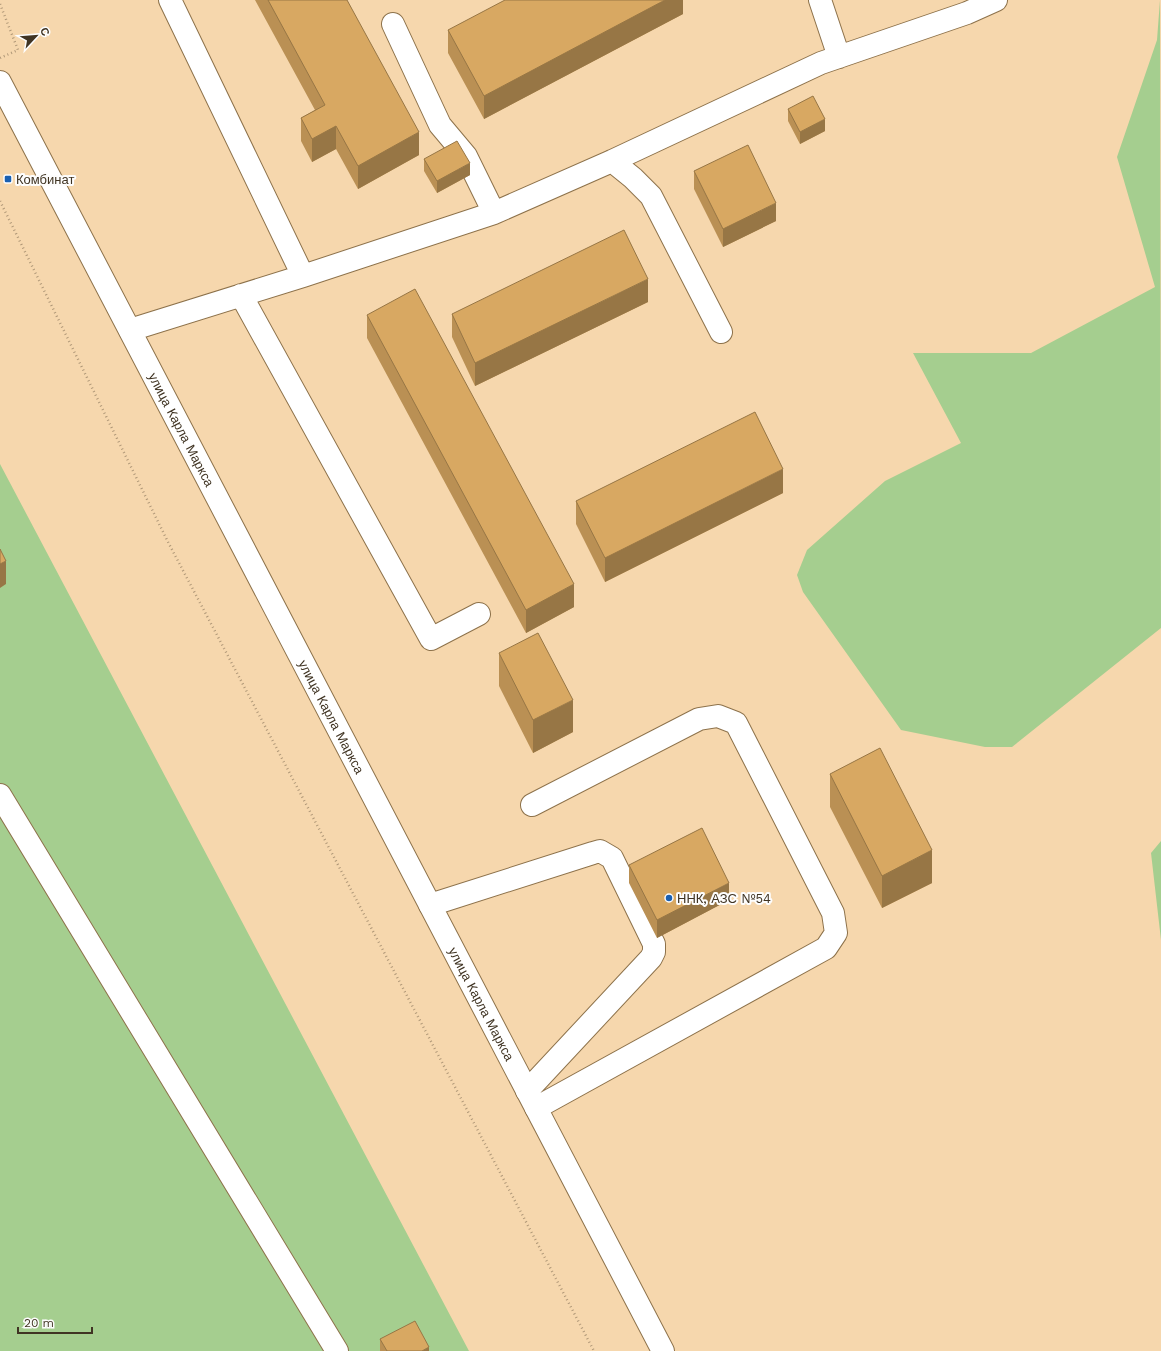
<svg xmlns="http://www.w3.org/2000/svg" width="1161" height="1351" font-family="'Work Sans',sans-serif">
  <rect width="100%" height="100%" fill="#f6d7ad"/>
  <path fill="#a5ce8f" d="M 1160,0 L 1161,628 L 1012,747 L 985,747 L 901,730 L 803,592 L 797,575 L 807,550 L 885,481 L 961,443 L 913,353 L 1031,353 L 1155,287 L 1117,157 L 1157,40 Z
    M 0,464 L 469,1351 L 0,1351 Z
    M 1161,841 L 1161,940 L 1151,853 Z"/>
  <g fill="none" stroke-linecap="round" stroke-linejoin="round">
    <g stroke="#8d724b" stroke-width="24">
      <path id="minor" d="M 170,0 L 303,276
        M 820,0 L 839,57
        M 393,24 L 440,125 L 466,156 L 494,213
        M 612,161 L 633,178 L 651,196 L 721,332
        M 241,295 L 431,639 L 479,614
        M 130,330 L 303,276 L 494,213 L 612,161 L 821,63 L 967,13 L 996,0
        M 0,795 L 337,1351
        M 532,805 L 699,719 L 718,716 L 736,723 L 833,913 L 836,933 L 826,948 L 536,1108
        M 430,905 L 593,853 L 600,851 L 612,858 L 654,944 L 654,952 L 651,958 L 527,1091"/>
    </g>
    <g stroke="#8d724b" stroke-width="24">
      <g id="highway">
        <path id="s1" d="M 0,82 L 663,1351"/>
      </g>
    </g>
    <path stroke="#b09878" stroke-width="2.5" stroke-dasharray="1 3" stroke-linecap="butt" d="M 0,4 L 18,50 L 0,58
      M 0,201 L 168,542 L 594,1351"/>
    <use href="#minor" stroke="#fff" stroke-width="22"/>
    <use href="#highway" stroke="#fff" stroke-width="22"/>
  </g>
  <path fill="#ba9054" d="M 255,0 L 347,0 L 419,155 L 358,189 L 336,149 L 312,162 L 301,141 L 301,118 L 315,110 Z
    M 683,0 L 683,14 L 484,119 L 448,53 L 448,30 Z
    M 788,109 L 825,131 L 800,144 L 788,121 Z
    M 424,159 L 470,175 L 437,193 L 424,171 Z
    M 694,171 L 776,221 L 723,247 L 694,189 Z
    M 648,302 L 475,386 L 452,337 L 452,314 Z
    M 367,315 L 574,607 L 526,633 L 367,338 Z
    M 783,493 L 605,582 L 576,524 L 576,501 Z
    M 499,653 L 573,732 L 533,753 L 499,686 Z
    M 830,774 L 932,883 L 882,908 L 830,807 Z
    M 629,865 L 729,900 L 657,938 L 629,883 Z
    M 380,1339 L 429,1351 L 380,1351 Z"/>
  <path fill="#977645" d="M 665,0 L 683,0 L 683,14 L 484,119 L 484,96 Z
    M 825,119 L 825,131 L 800,144 L 800,132 Z
    M 336,126 L 336,149 L 312,162 L 312,139 Z
    M 419,132 L 419,155 L 358,189 L 358,166 Z
    M 470,163 L 470,175 L 437,193 L 437,181 Z
    M 776,203 L 776,221 L 723,247 L 723,229 Z
    M 648,279 L 648,302 L 475,386 L 475,363 Z
    M 783,469 L 783,493 L 605,582 L 605,558 Z
    M 6,561 L 6,584 L 0,588 L 0,564 Z
    M 574,584 L 574,607 L 526,633 L 526,610 Z
    M 573,700 L 573,732 L 533,753 L 533,720 Z
    M 932,850 L 932,883 L 882,908 L 882,876 Z
    M 729,883 L 729,900 L 657,938 L 657,920 Z
    M 429,1347 L 429,1351 L 422,1351 Z"/>
  <path fill="#d8a862" stroke="#977645" d="M 268,0 L 347,0 L 419,132 L 358,166 L 336,126 L 312,139 L 301,118 L 325,105 Z
    M 505,0 L 665,0 L 484,96 L 448,30 Z
    M 813,96 L 825,119 L 800,132 L 788,109 Z
    M 457,141 L 470,163 L 437,181 L 424,159 Z
    M 748,145 L 776,203 L 723,229 L 694,171 Z
    M 624,230 L 648,279 L 475,363 L 452,314 Z
    M 415,289 L 574,584 L 526,610 L 367,315 Z
    M 755,412 L 783,469 L 605,558 L 576,501 Z
    M 0,549 L 6,561 L 0,564 Z
    M 538,633 L 573,700 L 533,720 L 499,653 Z
    M 880,748 L 932,850 L 882,876 L 830,774 Z
    M 702,828 L 729,883 L 657,920 L 629,865 Z
    M 415,1321 L 429,1347 L 422,1351 L 387,1351 L 380,1339 Z"/>
  <g fill="#1b60b1" stroke="#fdfdfd" stroke-width="1.5">
    <rect x="4" y="175" width="8" height="8" rx="2"/>
    <circle cx="669" cy="898" r="4"/>
  </g>
  <g text-anchor="middle" dominant-baseline="central" stroke-width="4" stroke-linejoin="round" paint-order="stroke">
    <g font-size="13" fill="#403423" stroke="#fdfdfd" text-anchor="start">
      <text x="16" y="179">Комбинат</text>
      <text x="677" y="898">ННК, АЗС №54</text>
    </g>
    <g font-size="13" fill="#403423" stroke="#fdfdfd">
      <text stroke="none"><textPath href="#s1" startOffset="392">улица Карла Маркса</textPath></text>
      <text stroke="none"><textPath href="#s1" startOffset="716">улица Карла Маркса</textPath></text>
      <text stroke="none"><textPath href="#s1" startOffset="1040">улица Карла Маркса</textPath></text>
    </g>
  </g>
  <g transform="translate(36 36) rotate(64)" stroke="#fdfdfd" stroke-width="3" paint-order="stroke">
  <path d="M0-3L7 15L0 10L-7 15Z" fill="#403423"/>
  <text y="-6" font-size="11" font-weight="bold" text-anchor="middle" fill="#403423">С</text>
  </g>
  <path d="M18 1327v6h74v-6" fill="none" stroke="#403423" stroke-width="2"/>
  <text x="24" y="1327" font-size="12" fill="#403423" stroke="#fdfdfd" stroke-width="3" paint-order="stroke">20 m</text>
</svg>
